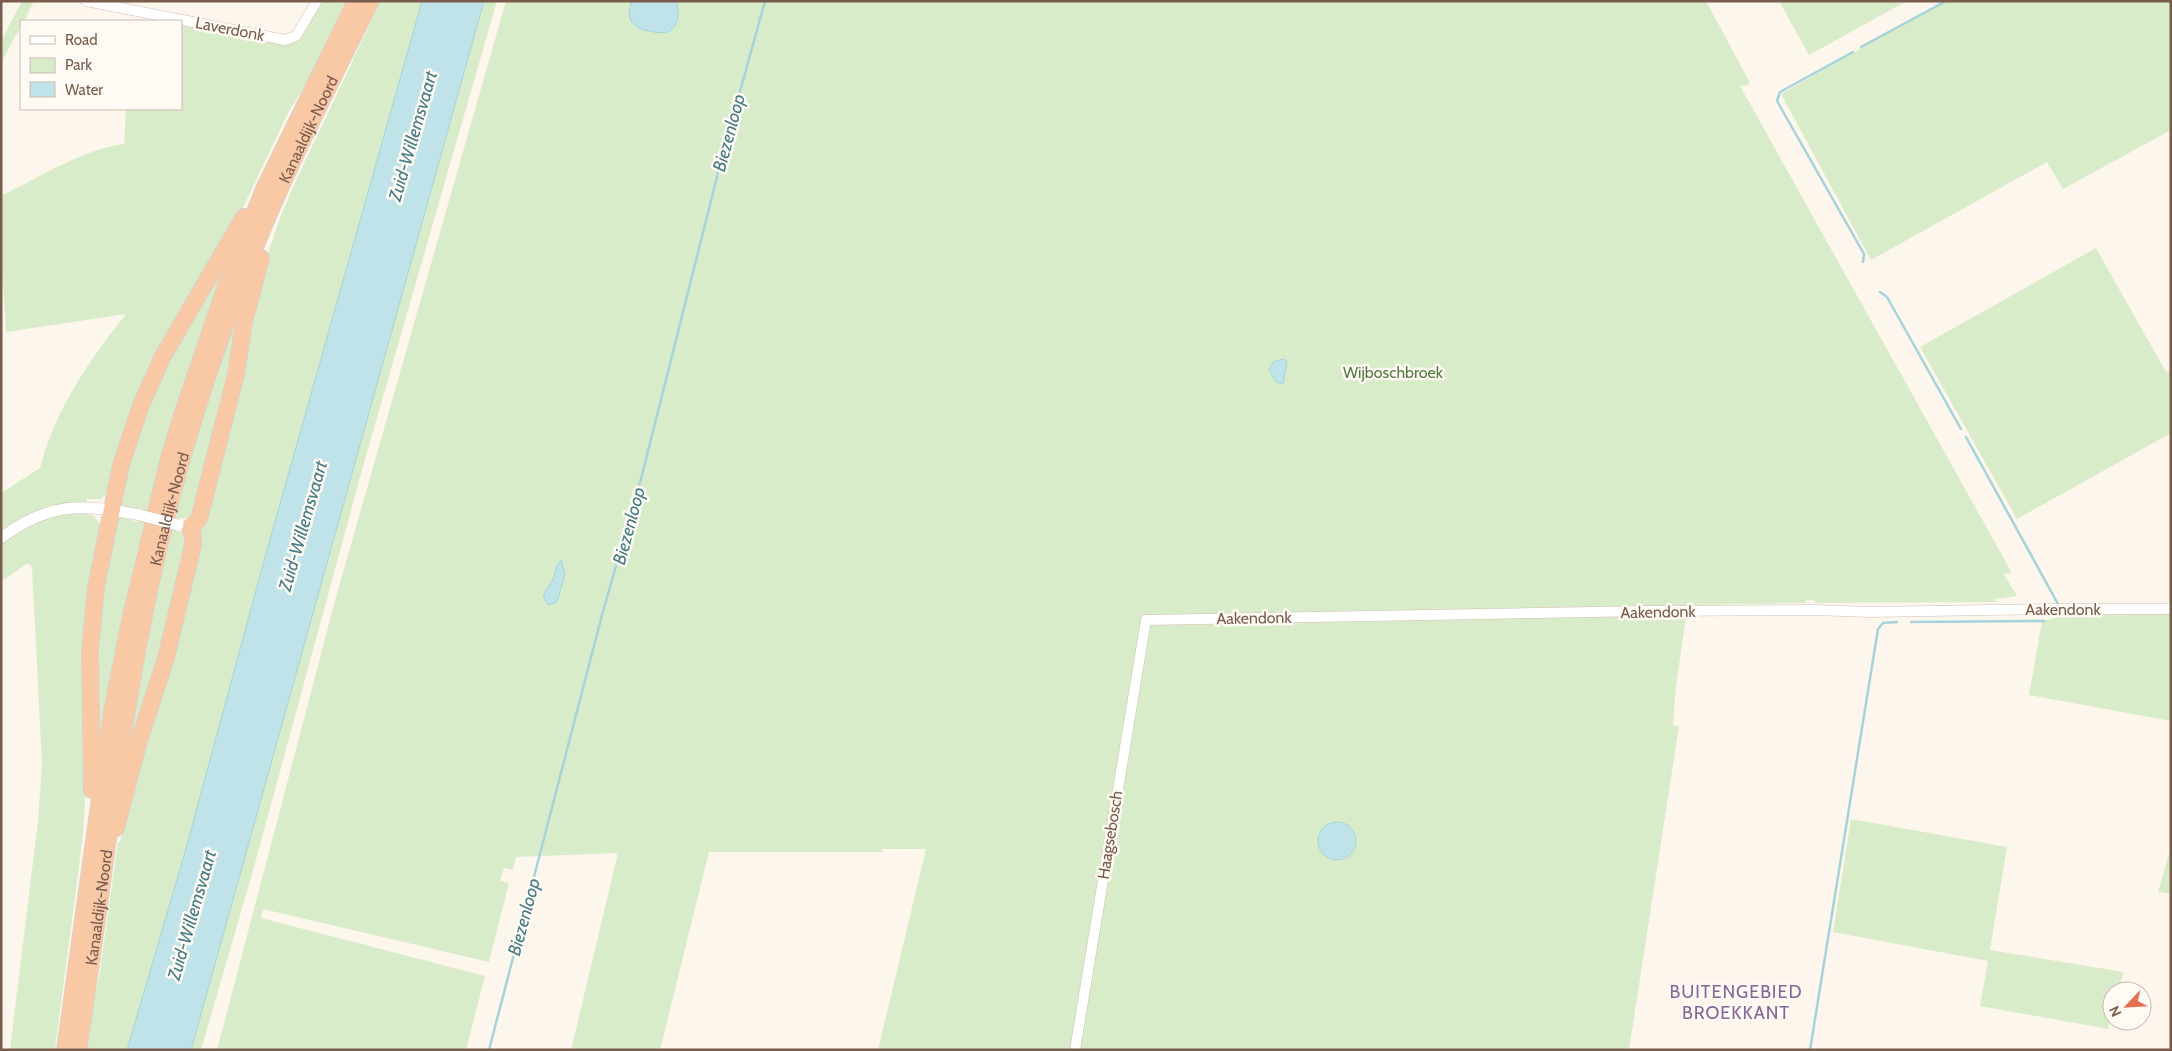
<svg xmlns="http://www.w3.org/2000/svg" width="2172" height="1051" font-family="Cabin,sans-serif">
  <rect width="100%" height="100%" fill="#fdf6ec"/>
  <path fill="#d8ecc9" d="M 22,1 L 34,1 L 24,21 L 21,21 L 21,26 L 1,63 L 1,41 Z
    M 320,1 L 350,1 L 315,69 L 288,113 L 107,494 L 100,499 L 87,499 L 87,502 C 53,502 29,515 1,532 L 1,493 L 40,468 C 56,408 88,362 126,314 L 6,332 L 1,248 L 1,196 C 38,178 83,149 124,144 L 126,109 L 181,109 L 181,24 L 248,41 L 250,35 L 288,42 Z
    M 381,1 L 422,1 L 267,550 L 185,852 L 127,1050 L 84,1050 L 100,971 L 118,842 L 120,842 L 133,779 L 199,530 L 260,276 L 281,215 L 298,176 Z
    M 484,1 L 497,1 L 364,463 L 254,867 L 201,1050 L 191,1050 Z
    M 506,1 L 1706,1 L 1749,81 L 1749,85 L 1740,86 L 2012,573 L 2004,574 L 2017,596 L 1995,599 L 1996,602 L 1816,603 L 1814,600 L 1806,600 L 1806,603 L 1686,605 L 1684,617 L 1686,617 L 1676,686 L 1673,725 L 1679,726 L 1629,1050 L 878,1050 L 926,849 L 883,849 L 882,852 L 709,852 L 660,1050 L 571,1050 L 618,853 L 516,857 L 513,870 L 504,868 L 500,881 L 509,883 L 489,962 L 263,909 L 261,918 L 485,976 L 466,1050 L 217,1050 L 336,597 Z
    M 1779,1 L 1907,1 L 1809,55 Z
    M 1944,1 L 2171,1 L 2171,130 L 2063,189 L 2047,162 L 1871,260 L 1781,94 Z
    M 245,221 L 151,501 L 134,562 L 136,563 L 123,612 L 96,776 L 94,638 L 117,518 L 120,517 L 139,522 L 142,509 L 123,506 L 119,501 L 144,406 Z
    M 2096,248 L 2166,372 L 2171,370 L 2171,433 L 2017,519 L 1920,347 Z
    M 251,274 L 198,510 L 187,519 L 179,518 L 176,531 L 184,532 L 188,552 L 118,798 L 149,636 C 150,608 160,576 167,547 C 189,454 219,364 251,274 Z
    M 86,512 L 86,514 L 94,516 L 101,525 L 83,836 L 55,1050 L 10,1050 L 38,821 L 42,765 L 32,568 L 30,564 L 26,564 L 1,582 L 1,544 C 30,521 50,516 86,512 Z
    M 2171,613 L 2171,721 L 2029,695 L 2042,621 L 2064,616 Z
    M 1851,819 L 2007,847 L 1990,950 L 2124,972 L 2118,991 L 2112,991 L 2112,1014 L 2108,1029 L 1980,1006 L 1988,961 L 1833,932 Z
    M 2171,847 L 2171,894 L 2158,892 Z"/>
  <path fill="#bfe3e8" stroke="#a5d3da" d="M 422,1 L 484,1 L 191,1050 L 127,1050 L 185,852 L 267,550 Z
    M 632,1 L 676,1 C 680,14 679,27 666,33 C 645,32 621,28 632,1 Z
    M 1283,359 L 1287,361 L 1283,384 L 1276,382 L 1269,370 L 1273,362 Z
    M 561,560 L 565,574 L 557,602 L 549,605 C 537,594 549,589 553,579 C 556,572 555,566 561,560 Z
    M1318 841a19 19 0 1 1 38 0a19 19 0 1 1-38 0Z"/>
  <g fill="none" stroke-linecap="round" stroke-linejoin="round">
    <path stroke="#a5d3da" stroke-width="2.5" d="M 1861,47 L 1944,2
      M 1853,52 L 1780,92 L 1777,101 L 1864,254 L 1863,262
      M 1880,292 L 1887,297 L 1961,429
      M 1966,437 L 2058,604
      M 1911,622 L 2044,621
      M 489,1050 L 602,615 L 642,475 L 722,157 L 765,1
      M 1810,1050 L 1878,629 L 1883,623 L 1897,622"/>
    <g stroke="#d1beb0" stroke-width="11">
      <path id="minor" d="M 86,1 L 285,40 L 296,36 L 317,1
        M 1075,1050 L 1146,620 L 1646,611 L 1814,610 L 1870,612 L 2050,609 L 2171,609"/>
    </g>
    <g stroke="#d1beb0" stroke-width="12">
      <path id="tertiary" d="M 1,538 C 48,502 85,503 140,515"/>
    </g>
    <g stroke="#dad1cd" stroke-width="18">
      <g id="trunk">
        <path d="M 92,790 L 90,651 L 96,587 L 121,465 L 141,405 L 163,356 L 244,217"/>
        <path d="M 116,828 L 139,741 L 166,658 L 193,545 L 193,536 L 190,528 L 199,519 L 236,374 L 244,322 L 261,258"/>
        <path d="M 65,1050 L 112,711 L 131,616 L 169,458 L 182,415 L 229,277 L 264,189 L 356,1"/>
        <path id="s1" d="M 78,1050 C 107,868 122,685 169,507 C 193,413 225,320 262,230 C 295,152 333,77 371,1"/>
      </g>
    </g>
    <use href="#minor" stroke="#fff" stroke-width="10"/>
    <use href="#tertiary" stroke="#fff" stroke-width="11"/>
    <use href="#trunk" stroke="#f9c8a4" stroke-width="16"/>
    <g stroke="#d1beb0" stroke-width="12" stroke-linecap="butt">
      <path id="tertiary-bridge" d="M 140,515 L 178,525"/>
    </g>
    <use href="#tertiary-bridge" stroke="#fff" stroke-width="11"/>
  </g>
  <g text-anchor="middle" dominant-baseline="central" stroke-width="5" stroke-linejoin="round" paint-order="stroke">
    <g font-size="16" fill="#7a5c4d" stroke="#fffaf3">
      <text transform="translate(230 29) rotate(11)">Laverdonk</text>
      <text stroke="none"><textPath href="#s1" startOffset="954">Kanaaldijk-Noord</textPath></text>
      <text stroke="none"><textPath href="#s1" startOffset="549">Kanaaldijk-Noord</textPath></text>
      <text x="2063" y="609">Aakendonk</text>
      <text transform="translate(1658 612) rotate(-1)">Aakendonk</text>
      <text transform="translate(1254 618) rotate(-1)">Aakendonk</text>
      <text transform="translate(1110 835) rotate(-81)">Haagsebosch</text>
      <text stroke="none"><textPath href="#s1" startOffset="144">Kanaaldijk-Noord</textPath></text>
    </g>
    <g font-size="16" fill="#537a41" stroke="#fffaf3">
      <text x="1393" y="372">Wijboschbroek</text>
    </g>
    <g font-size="18" font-style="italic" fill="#437c86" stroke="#fffaf3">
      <text transform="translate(729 133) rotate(-75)">Biezenloop</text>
      <text transform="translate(413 136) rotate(-74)">Zuid-Willemsvaart</text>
      <text transform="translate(303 526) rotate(-74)">Zuid-Willemsvaart</text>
      <text transform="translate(629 526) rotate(-75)">Biezenloop</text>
      <text transform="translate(192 915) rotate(-74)">Zuid-Willemsvaart</text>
      <text transform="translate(524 917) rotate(-75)">Biezenloop</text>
    </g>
    <g font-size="18" letter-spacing="1" fill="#846695" stroke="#fffaf3">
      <text x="1736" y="992">BUITENGEBIED<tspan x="1736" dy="21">BROEKKANT</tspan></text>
    </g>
  </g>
  <rect width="2172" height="1051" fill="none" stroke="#7a5c4d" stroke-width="5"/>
  <rect x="20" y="20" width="162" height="90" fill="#fffaf3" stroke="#cabbb1"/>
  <rect x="30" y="36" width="25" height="8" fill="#ffffff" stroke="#cabbb1"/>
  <text x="65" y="45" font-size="15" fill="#7a5c4d">Road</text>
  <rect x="30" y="58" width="25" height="15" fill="#d8ecc9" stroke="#cabbb1"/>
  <text x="65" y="70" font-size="15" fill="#7a5c4d">Park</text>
  <rect x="30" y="82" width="25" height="15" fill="#bfe3e8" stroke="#cabbb1"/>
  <text x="65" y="95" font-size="15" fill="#7a5c4d">Water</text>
  <g transform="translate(2127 1006) rotate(245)"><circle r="24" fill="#fffaf3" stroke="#cabbb1"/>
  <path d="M0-4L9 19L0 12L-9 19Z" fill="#e76f51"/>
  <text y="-8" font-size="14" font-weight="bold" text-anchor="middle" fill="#7a5c4d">N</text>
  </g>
</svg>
